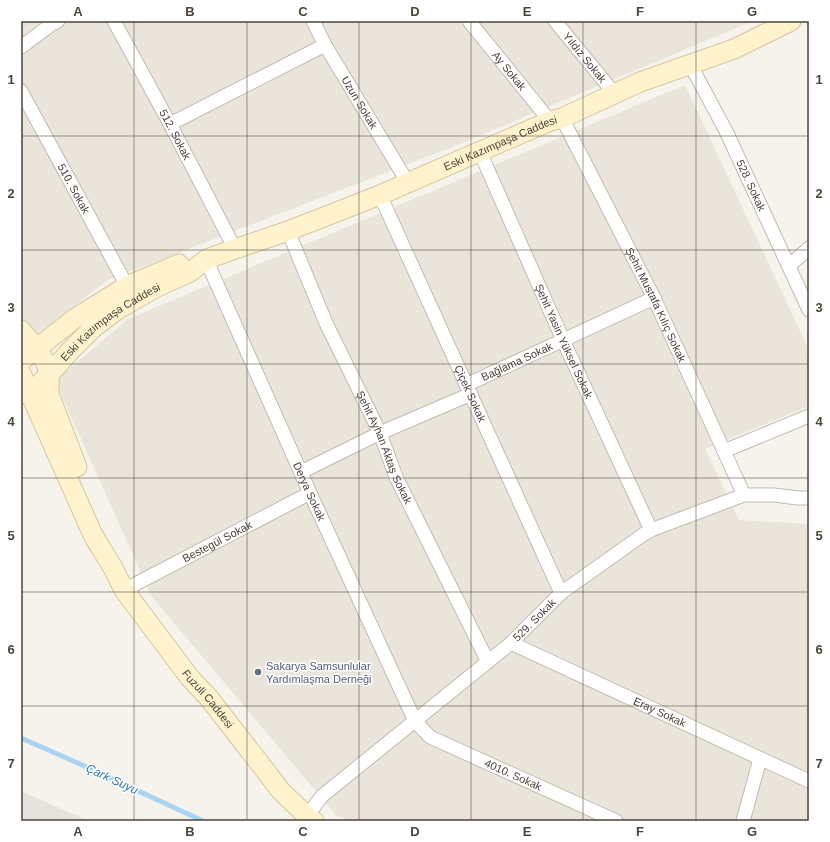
<svg xmlns="http://www.w3.org/2000/svg" width="830" height="842" font-family="Helvetica,sans-serif">
  <rect width="100%" height="100%" fill="#f6f3ec"/>
  <path fill="#eae5da" d="M 21,21 L 753,21 L 460,144 L 108,280 L 21,346 Z
    M 685,85 L 809,350 L 809,406 L 705,449 L 739,520 L 809,524 L 809,821 L 349,821 L 336,815 L 152,597 L 55,381 L 128,319 Z"/>
  <path fill="#e6e2dd" d="M 21,791 L 89,821 L 21,821 Z"/>
  <g fill="none" stroke-linecap="round" stroke-linejoin="round">
    <path stroke="#a9d4f2" stroke-width="5" d="M 21,738 L 80,764 L 203,821"/>
    <g stroke="#c2bbae" stroke-width="15">
      <g id="street">
        <path id="s1" d="M 114,21 L 170,124 L 235,249"/>
        <path id="s2" d="M 313,21 L 325,45 L 408,183"/>
        <path id="s3" d="M 469,21 L 550,121"/>
        <path id="s4" d="M 555,21 L 614,93"/>
        <path d="M 21,47 L 52,24 L 58,21"/>
        <path id="s5" d="M 690,64 L 726,131 L 809,310"/>
        <path id="s6" d="M 21,91 L 127,286"/>
        <path id="s7" d="M 562,118 L 654,298 L 744,495"/>
        <path d="M 170,124 L 325,45"/>
        <path id="s8" d="M 480,152 L 563,340 L 651,530"/>
        <path id="s9" d="M 380,195 L 561,593"/>
        <path id="s10" d="M 288,231 L 326,323 L 380,433 L 396,477 L 488,662"/>
        <path id="s11" d="M 207,259 L 212,273 L 310,493 L 415,721 L 430,737 L 616,821"/>
        <path d="M 789,266 L 809,248"/>
        <path id="s12" d="M 466,385 L 654,298"/>
        <path d="M 724,451 L 809,416"/>
        <path d="M 301,472 L 380,433 L 471,394"/>
        <path id="s13" d="M 124,590 L 310,493"/>
        <path id="s14" d="M 511,643 L 809,781"/>
        <path id="s15" d="M 307,816 L 322,796 L 511,643 L 561,593 L 644,534 L 651,530 L 744,495 L 774,495 L 798,498 L 809,498"/>
        <path d="M 743,821 L 760,759"/>
      </g>
    </g>
    <g stroke="#d6c79b" stroke-width="21">
      <g id="secondary">
        <path d="M 21,330 L 40,353 L 46,363 L 49,375 L 49,394 L 77,467"/>
        <path d="M 21,361 L 74,319 L 127,286 L 179,264"/>
        <path id="s16" d="M 21,373 L 93,535 L 113,568 L 124,590 L 190,678 L 209,698 L 281,791 L 307,816 L 314,821"/>
        <path id="s17" d="M 21,394 L 40,384 L 56,367 L 70,351 L 93,328 L 117,310 L 155,288 L 190,272 L 207,259 L 235,249 L 288,231 L 380,195 L 550,121 L 562,118 L 640,82 L 734,49 L 791,21"/>
      </g>
    </g>
    <use href="#street" stroke="#fff" stroke-width="13"/>
    <use href="#secondary" stroke="#fff3cd" stroke-width="19"/>
  </g>
  <path fill="none" stroke="#4b4439" stroke-width="1" stroke-opacity="0.55" d="M 134,21 L 134,821M 247,21 L 247,821M 359,21 L 359,821M 471,21 L 471,821M 583,21 L 583,821M 696,21 L 696,821M 21,136 L 809,136M 21,250 L 809,250M 21,364 L 809,364M 21,478 L 809,478M 21,592 L 809,592M 21,706 L 809,706"/>
  <circle fill="#5c6f8a" stroke="#fff" stroke-width="1.5" cx="258" cy="672" r="4"/>
  <g text-anchor="middle" dominant-baseline="central" stroke-width="3" stroke-linejoin="round" paint-order="stroke">
    <g font-size="11" fill="#4b4439" stroke="#fff">
      <text stroke="none"><textPath href="#s4" startOffset="47">Yıldız Sokak</textPath></text>
      <text stroke="none"><textPath href="#s3" startOffset="64">Ay Sokak</textPath></text>
      <text stroke="none"><textPath href="#s2" startOffset="94">Uzun Sokak</textPath></text>
      <text stroke="none"><textPath href="#s1" startOffset="129">512. Sokak</textPath></text>
      <text stroke="none"><textPath href="#s17" startOffset="548">Eski Kazımpaşa Caddesi</textPath></text>
      <text stroke="none"><textPath href="#s5" startOffset="136">528. Sokak</textPath></text>
      <text stroke="none"><textPath href="#s6" startOffset="111">510. Sokak</textPath></text>
      <text stroke="none"><textPath href="#s7" startOffset="209">Şehit Mustafa Kılıç Sokak</textPath></text>
      <text stroke="none"><textPath href="#s17" startOffset="116">Eski Kazımpaşa Caddesi</textPath></text>
      <text stroke="none"><textPath href="#s8" startOffset="207">Şehit Yasin Yüksel Sokak</textPath></text>
      <text stroke="none"><textPath href="#s12" startOffset="56">Bağlama Sokak</textPath></text>
      <text stroke="none"><textPath href="#s9" startOffset="218">Çiçek Sokak</textPath></text>
      <text stroke="none"><textPath href="#s10" startOffset="237">Şehit Ayhan Aktaş Sokak</textPath></text>
      <text stroke="none"><textPath href="#s11" startOffset="254">Derya Sokak</textPath></text>
      <text stroke="none"><textPath href="#s13" startOffset="105">Bestegül Sokak</textPath></text>
      <text stroke="none"><textPath href="#s15" startOffset="301">529. Sokak</textPath></text>
      <text stroke="none"><textPath href="#s16" startOffset="378">Fuzuli Caddesi</textPath></text>
      <text stroke="none"><textPath href="#s14" startOffset="164">Eray Sokak</textPath></text>
      <text stroke="none"><textPath href="#s11" startOffset="620">4010. Sokak</textPath></text>
    </g>
    <g font-size="11" fill="#4e5e75" stroke="#fff" text-anchor="start">
      <text x="266" y="666">Sakarya Samsunlular<tspan x="266" dy="13">Yardımlaşma Derneği</tspan></text>
    </g>
    <g font-size="12" font-style="italic" fill="#2e7ab2" stroke="#fff">
      <text transform="translate(112 779) rotate(25)">Çark Suyu</text>
    </g>
  </g>
  <rect width="830" height="842" fill="none" stroke="#ffffff" stroke-width="44"/>
  <rect x="22" y="22" width="786" height="798" fill="none" stroke="#4b4439" stroke-width="1.5"/>
  <g font-size="13" text-anchor="middle" font-weight="bold" fill="#4b4439">
    <text x="78" y="16">A</text>
    <text x="190" y="16">B</text>
    <text x="303" y="16">C</text>
    <text x="415" y="16">D</text>
    <text x="527" y="16">E</text>
    <text x="640" y="16">F</text>
    <text x="752" y="16">G</text>
    <text x="11" y="84">1</text>
    <text x="819" y="84">1</text>
    <text x="11" y="198">2</text>
    <text x="819" y="198">2</text>
    <text x="11" y="312">3</text>
    <text x="819" y="312">3</text>
    <text x="11" y="426">4</text>
    <text x="819" y="426">4</text>
    <text x="11" y="540">5</text>
    <text x="819" y="540">5</text>
    <text x="11" y="654">6</text>
    <text x="819" y="654">6</text>
    <text x="11" y="768">7</text>
    <text x="819" y="768">7</text>
    <text x="78" y="836">A</text>
    <text x="190" y="836">B</text>
    <text x="303" y="836">C</text>
    <text x="415" y="836">D</text>
    <text x="527" y="836">E</text>
    <text x="640" y="836">F</text>
    <text x="752" y="836">G</text>
  </g>
</svg>
